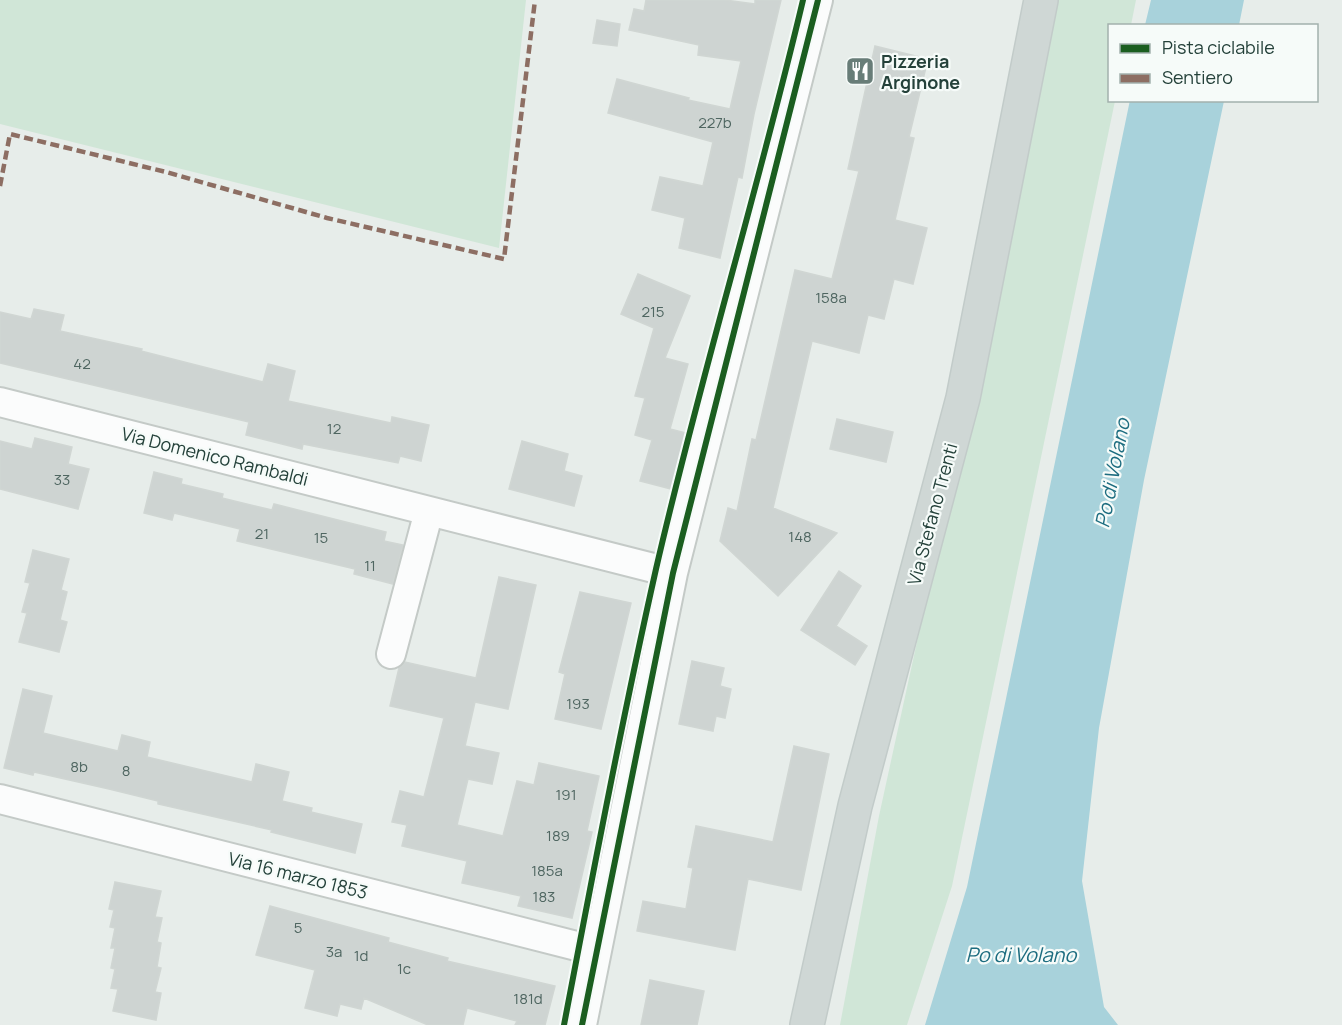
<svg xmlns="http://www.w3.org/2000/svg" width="1342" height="1025" font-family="Manrope,sans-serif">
  <rect width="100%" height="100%" fill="#e7edea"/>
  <path fill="#d0e6d7" d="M 0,0 L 526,0 L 499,248 L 0,124 Z
    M 1057,0 L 1136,0 L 1131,25 L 1110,26 L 1110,100 L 1115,101 L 952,886 L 907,1025 L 840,1025 L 879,816 Z"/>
  <path fill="#a8d2db" d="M 1151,0 L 1244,0 L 1239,25 L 1145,25 Z
    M 1130,100 L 1224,101 L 1144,480 L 1099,728 L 1082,881 L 1104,1007 L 1118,1025 L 925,1025 L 967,887 Z"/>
  <path fill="#ced4d2" stroke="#d0d6d3" stroke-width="1.5" d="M 646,0 L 725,0 L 755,4 L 755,0 L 781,0 L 754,114 L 742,178 L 738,177 L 720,258 L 679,248 L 685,218 L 652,210 L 660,177 L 703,186 L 713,142 L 608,113 L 617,79 L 689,98 L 688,100 L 730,109 L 741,61 L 698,55 L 699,45 L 629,30 L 634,9 L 644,11 Z
    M 597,20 L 620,24 L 617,46 L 593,43 Z
    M 875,46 L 928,59 L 909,137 L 914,138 L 895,220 L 927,228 L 913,284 L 894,279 L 884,319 L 868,315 L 859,353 L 812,341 L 773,508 L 837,533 L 778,596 L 720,541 L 728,508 L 737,511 L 752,439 L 756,440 L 795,270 L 832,279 L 859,171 L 848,169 Z
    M 638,274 L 690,296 L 665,358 L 688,364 L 670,429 L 690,434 L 675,490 L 640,481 L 652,440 L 635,435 L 645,398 L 635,396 L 654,328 L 621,314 Z
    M 34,309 L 64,315 L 60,331 L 142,349 L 141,351 L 263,382 L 268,364 L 295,371 L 288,401 L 391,423 L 392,417 L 429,425 L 421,461 L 400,456 L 398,463 L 303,444 L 302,449 L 246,435 L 249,422 L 0,363 L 0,312 L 31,319 Z
    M 837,419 L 893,432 L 886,462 L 830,449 Z
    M 35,438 L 72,447 L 68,464 L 89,469 L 78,509 L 0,489 L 0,441 L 32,449 Z
    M 522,441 L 568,454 L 564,471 L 582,476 L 574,506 L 509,489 Z
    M 154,472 L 182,479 L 181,484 L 223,494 L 222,498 L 272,510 L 274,504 L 386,532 L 384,541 L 403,545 L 393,584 L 354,574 L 355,569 L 237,541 L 240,529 L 174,513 L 172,520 L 144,513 Z
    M 33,550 L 69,559 L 61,590 L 67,592 L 60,620 L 67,622 L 59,652 L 19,642 L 27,613 L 22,612 L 30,583 L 25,582 Z
    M 839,571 L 861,586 L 836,626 L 867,646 L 855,665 L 801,630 Z
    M 499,577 L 536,585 L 508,709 L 475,702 L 465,746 L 499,753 L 492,784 L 468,779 L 457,825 L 503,836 L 517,781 L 534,785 L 539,763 L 599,776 L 587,831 L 592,832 L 572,918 L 518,906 L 521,896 L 462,883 L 467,861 L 402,846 L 407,825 L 392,822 L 400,791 L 424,797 L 444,718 L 390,706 L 399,668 L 405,662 L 476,678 Z
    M 580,592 L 631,603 L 601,729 L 555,719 L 565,674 L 559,672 Z
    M 692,661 L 724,668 L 720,686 L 731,689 L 725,718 L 716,716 L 713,731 L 679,724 Z
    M 23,689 L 52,696 L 43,733 L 118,751 L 122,735 L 150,742 L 147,757 L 252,782 L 256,764 L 289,772 L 282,801 L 312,808 L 311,812 L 362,824 L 355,853 L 271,832 L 272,830 L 158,804 L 158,801 L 109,789 L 34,772 L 33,775 L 4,768 Z
    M 794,746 L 829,754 L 801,890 L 748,879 L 735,950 L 637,931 L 643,901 L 686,909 L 693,868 L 688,867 L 696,826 L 773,842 Z
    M 115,882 L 161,891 L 155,917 L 162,918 L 157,942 L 161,943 L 157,967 L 161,968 L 155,992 L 161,993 L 156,1020 L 113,1011 L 118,989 L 111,988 L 115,969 L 111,968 L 115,948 L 111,948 L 115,928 L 110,927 L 114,910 L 109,909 Z
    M 270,906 L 389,938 L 388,942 L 448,958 L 447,961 L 555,986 L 545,1025 L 515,1025 L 517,1021 L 467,1008 L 463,1025 L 428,1025 L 364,998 L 361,1009 L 340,1004 L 337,1016 L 305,1008 L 315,970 L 256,955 Z
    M 650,980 L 704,991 L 697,1025 L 641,1025 Z"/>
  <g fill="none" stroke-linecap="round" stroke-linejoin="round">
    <g stroke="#c4cac7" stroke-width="32">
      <path id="minor" d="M 0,402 L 673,573
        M 391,654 L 429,511
        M 0,799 L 596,951
        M 582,1025 L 673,573 L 818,0"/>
    </g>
    <g stroke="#c2cbc9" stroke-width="36">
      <path id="major" d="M 807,1025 L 855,806 L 963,398 L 1041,0"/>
    </g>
    <use href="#minor" stroke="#fbfcfc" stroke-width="28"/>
    <use href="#major" stroke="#cfd7d5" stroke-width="33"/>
    <path stroke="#8d6e63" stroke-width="4.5" stroke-dasharray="9 4.5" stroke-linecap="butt" d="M 0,186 L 10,134 L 166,172 L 327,218 L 504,259 L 535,0"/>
    <g stroke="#f6fbf9" stroke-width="10">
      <path id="cycleway" d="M 564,1025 C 593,873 622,720 656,569 C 700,378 758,190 803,0
        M 582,1025 L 673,573 L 818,0"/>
    </g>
    <use href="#cycleway" stroke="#1b5e20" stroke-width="6"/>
  </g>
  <defs>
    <g id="restaurant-square" transform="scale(1.5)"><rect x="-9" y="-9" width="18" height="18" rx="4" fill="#687d78" stroke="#f6fbf9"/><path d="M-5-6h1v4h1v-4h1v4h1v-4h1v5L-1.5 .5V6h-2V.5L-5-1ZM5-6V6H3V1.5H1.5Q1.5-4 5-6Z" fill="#fff"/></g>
  </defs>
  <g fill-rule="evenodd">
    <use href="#restaurant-square" x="860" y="71"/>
  </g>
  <g text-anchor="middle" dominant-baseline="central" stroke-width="4.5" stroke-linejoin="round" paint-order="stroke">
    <g font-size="15" fill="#4f6661">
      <text x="715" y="122">227b</text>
      <text x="831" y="297">158a</text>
      <text x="653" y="311">215</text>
      <text x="82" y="363">42</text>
      <text x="334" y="428">12</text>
      <text x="62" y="479">33</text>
      <text x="262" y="533">21</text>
      <text x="800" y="536">148</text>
      <text x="321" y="537">15</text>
      <text x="370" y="565">11</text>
      <text x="578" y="703">193</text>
      <text x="79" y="766">8b</text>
      <text x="126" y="770">8</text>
      <text x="566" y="794">191</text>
      <text x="558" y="835">189</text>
      <text x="547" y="870">185a</text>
      <text x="544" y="896">183</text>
      <text x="298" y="927">5</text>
      <text x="334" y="951">3a</text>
      <text x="361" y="955">1d</text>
      <text x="404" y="968">1c</text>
      <text x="528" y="998">181d</text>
    </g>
    <g font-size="18" font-weight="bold" fill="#24413a" stroke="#f6fbf9" text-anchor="start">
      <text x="881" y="61">Pizzeria<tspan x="881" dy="21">Arginone</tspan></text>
    </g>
    <g font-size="18" fill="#24413a" stroke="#f6fbf9">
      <text transform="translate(215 456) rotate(14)">Via Domenico Rambaldi</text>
      <text transform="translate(932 514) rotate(-75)">Via Stefano Trenti</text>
      <text transform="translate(298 875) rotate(14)">Via 16 marzo 1853</text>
    </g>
    <g font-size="20" font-style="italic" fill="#1c6c7f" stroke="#f6fbf9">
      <text transform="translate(1112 473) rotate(-79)">Po di Volano</text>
      <text x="1021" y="954">Po di Volano</text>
    </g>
  </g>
  <rect x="1108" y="24" width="210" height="78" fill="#f6fbf9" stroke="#a2b1ad" stroke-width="1.5"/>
  <rect x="1120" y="44" width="30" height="9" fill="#1b5e20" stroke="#a2b1ad" stroke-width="1.5"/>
  <text x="1162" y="54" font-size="18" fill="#24413a">Pista ciclabile</text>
  <rect x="1120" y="74" width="30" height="9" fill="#8d6e63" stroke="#a2b1ad" stroke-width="1.5"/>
  <text x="1162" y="84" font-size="18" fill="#24413a">Sentiero</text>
</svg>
